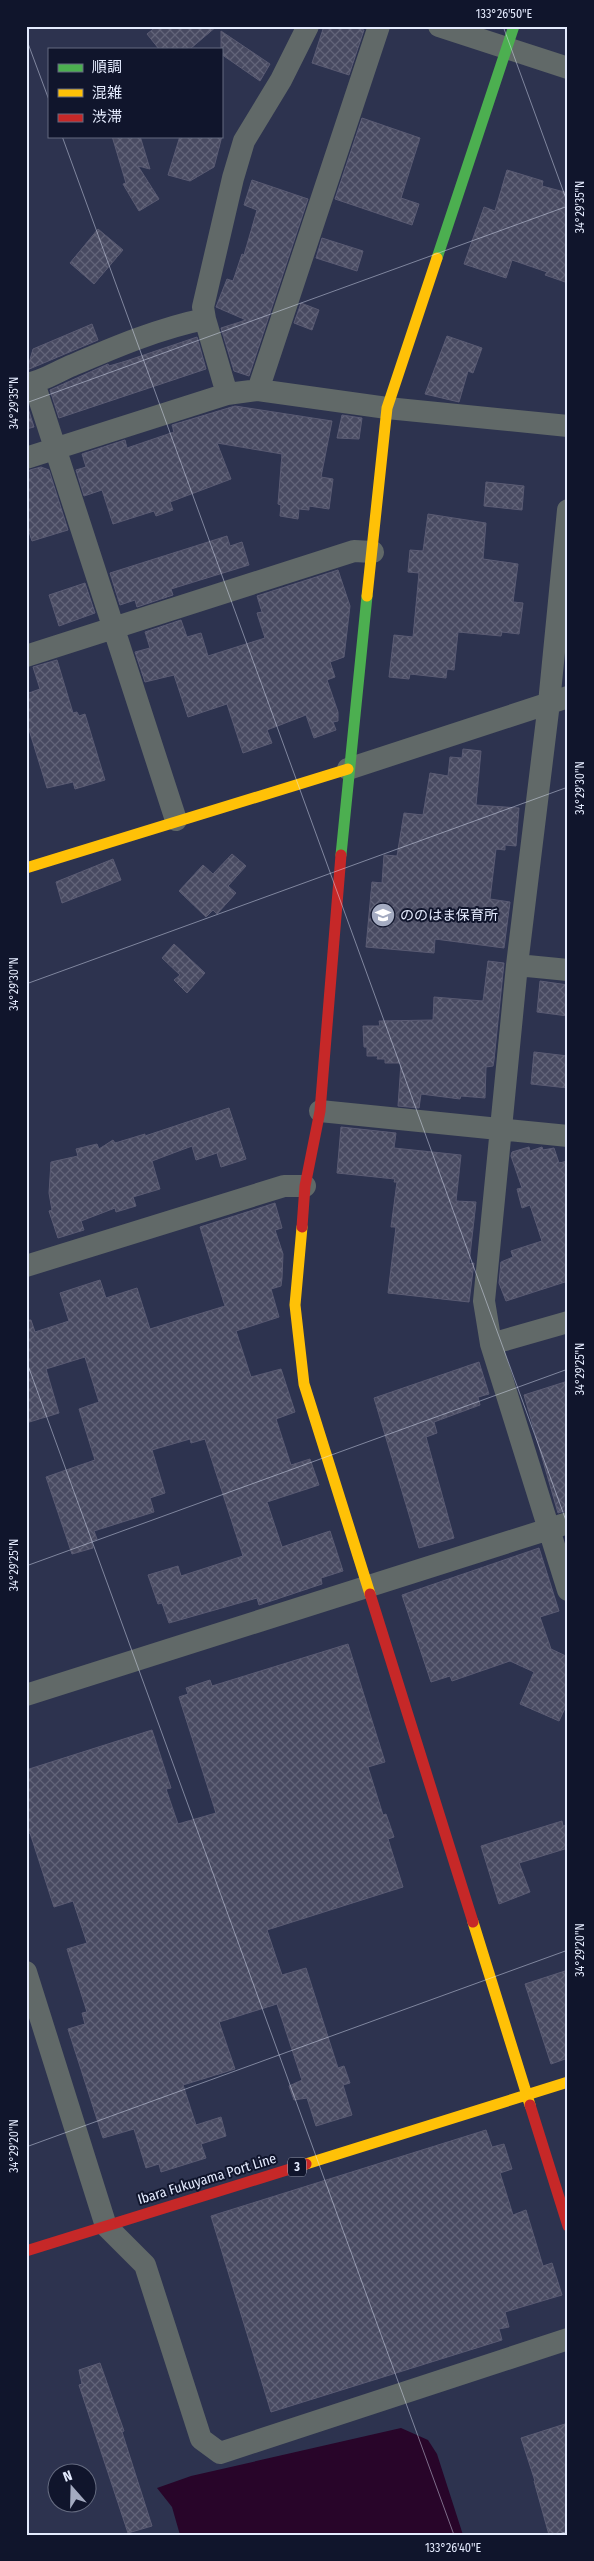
<svg xmlns="http://www.w3.org/2000/svg" width="594" height="2561" font-family="'Fira Sans Condensed','Noto Sans JP',sans-serif">
  <defs>
    <pattern id="building-cross-hatch" width="8" height="8" patternUnits="userSpaceOnUse" patternTransform="scale(1.25)"><rect width="8" height="8" fill="#484a61"/><path d="M0 0l8 8M0 8l8-8" fill="none" stroke="#626479"/></pattern>
  </defs>
  <rect width="100%" height="100%" fill="#2d334f"/>
  <path fill="#280529" d="M 401,2428 L 428,2440 L 437,2454 L 463,2535 L 180,2535 L 172,2507 L 157,2488 L 191,2476 Z"/>
  <path fill="url(#building-cross-hatch)" stroke="#5a5b73" d="M 157,26 L 217,26 L 190,49 L 159,49 L 147,34 Z
    M 324,26 L 354,26 L 364,30 L 349,75 L 312,63 Z
    M 221,31 L 270,64 L 260,81 L 221,54 Z
    M 362,118 L 420,138 L 401,198 L 419,204 L 412,225 L 335,199 Z
    M 112,136 L 140,136 L 150,169 L 138,166 L 159,199 L 139,211 L 123,184 L 126,183 Z
    M 180,136 L 222,136 L 214,167 L 190,181 L 168,175 Z
    M 507,170 L 543,181 L 542,186 L 568,193 L 568,283 L 545,275 L 547,272 L 512,260 L 506,278 L 464,264 L 484,207 L 495,211 Z
    M 252,180 L 308,199 L 249,376 L 234,371 L 221,328 L 246,320 L 216,307 L 227,279 L 233,281 L 242,254 L 244,255 L 257,210 L 244,205 Z
    M 98,229 L 123,250 L 94,284 L 70,263 Z
    M 322,238 L 363,251 L 357,271 L 316,258 Z
    M 301,303 L 319,310 L 312,330 L 294,323 Z
    M 92,324 L 98,340 L 27,370 L 33,349 Z
    M 447,336 L 482,348 L 473,373 L 468,371 L 459,402 L 425,394 Z
    M 197,337 L 206,369 L 59,418 L 50,390 L 108,364 L 109,366 L 126,361 Z
    M 26,402 L 34,427 L 26,429 Z
    M 235,406 L 332,421 L 321,477 L 333,479 L 329,509 L 309,506 L 309,510 L 299,509 L 298,519 L 280,516 L 281,505 L 278,504 L 282,454 L 217,443 L 231,479 L 170,502 L 173,510 L 156,516 L 154,511 L 113,524 L 102,490 L 84,496 L 76,470 L 86,467 L 82,454 L 125,440 L 127,448 L 174,432 L 172,425 Z
    M 342,415 L 362,418 L 359,439 L 337,438 Z
    M 41,467 L 49,470 L 68,530 L 32,541 L 26,523 L 26,471 Z
    M 486,482 L 524,486 L 522,510 L 484,506 Z
    M 428,514 L 486,523 L 483,559 L 518,564 L 513,602 L 523,603 L 519,634 L 502,632 L 501,636 L 458,632 L 454,670 L 447,669 L 446,678 L 410,674 L 409,679 L 389,677 L 394,635 L 413,637 L 419,573 L 408,572 L 410,550 L 423,551 Z
    M 227,536 L 230,546 L 242,542 L 249,565 L 171,589 L 173,595 L 137,607 L 135,600 L 120,605 L 110,573 Z
    M 338,570 L 350,606 L 344,657 L 330,662 L 335,677 L 327,680 L 338,712 L 338,721 L 333,722 L 336,730 L 314,738 L 306,715 L 267,730 L 272,743 L 243,753 L 227,704 L 188,717 L 174,675 L 145,682 L 135,652 L 150,648 L 145,632 L 181,620 L 187,637 L 201,633 L 208,656 L 265,638 L 257,613 L 262,612 L 257,596 Z
    M 85,583 L 95,613 L 59,626 L 49,595 Z
    M 57,660 L 73,713 L 77,712 L 79,716 L 85,714 L 105,780 L 75,789 L 73,782 L 47,788 L 26,720 L 26,694 L 40,689 L 33,667 Z
    M 463,749 L 481,751 L 476,805 L 519,808 L 516,846 L 505,845 L 505,850 L 496,849 L 490,899 L 510,902 L 504,948 L 435,939 L 434,953 L 366,947 L 372,882 L 382,883 L 384,855 L 397,856 L 404,813 L 423,815 L 430,773 L 448,776 L 450,757 L 462,758 Z
    M 232,854 L 246,866 L 228,886 L 236,893 L 217,914 L 213,910 L 206,917 L 179,891 L 203,865 L 213,874 Z
    M 113,859 L 121,880 L 62,903 L 56,882 Z
    M 174,944 L 205,973 L 187,993 L 174,980 L 180,975 L 162,958 Z
    M 488,961 L 504,963 L 494,1060 L 493,1066 L 486,1067 L 485,1098 L 461,1096 L 460,1099 L 421,1094 L 419,1108 L 398,1106 L 401,1063 L 385,1063 L 385,1059 L 377,1059 L 378,1056 L 367,1056 L 367,1047 L 364,1047 L 363,1026 L 380,1026 L 379,1021 L 433,1020 L 434,997 L 483,1001 Z
    M 540,981 L 568,985 L 568,1016 L 537,1012 Z
    M 534,1052 L 568,1056 L 568,1088 L 531,1084 Z
    M 229,1108 L 246,1159 L 221,1167 L 217,1153 L 196,1160 L 192,1146 L 152,1161 L 160,1189 L 133,1197 L 136,1206 L 116,1212 L 115,1208 L 81,1221 L 84,1230 L 58,1238 L 49,1211 L 52,1210 L 49,1193 L 51,1162 L 78,1156 L 76,1149 L 97,1144 L 99,1149 L 113,1140 L 115,1143 L 145,1134 L 145,1136 Z
    M 341,1127 L 396,1133 L 394,1148 L 461,1155 L 456,1201 L 476,1202 L 469,1264 L 474,1263 L 469,1302 L 388,1293 L 396,1227 L 391,1227 L 397,1182 L 394,1182 L 395,1179 L 337,1173 Z
    M 529,1147 L 530,1151 L 542,1147 L 543,1150 L 554,1148 L 559,1163 L 568,1161 L 568,1281 L 506,1301 L 499,1283 L 501,1262 L 513,1257 L 511,1251 L 542,1241 L 530,1205 L 522,1208 L 517,1189 L 522,1188 L 511,1156 L 512,1152 Z
    M 275,1203 L 282,1228 L 275,1230 L 283,1254 L 282,1278 L 281,1286 L 271,1289 L 279,1317 L 236,1331 L 251,1377 L 281,1369 L 295,1412 L 276,1419 L 291,1465 L 310,1459 L 319,1485 L 267,1502 L 282,1547 L 330,1531 L 343,1571 L 321,1578 L 322,1584 L 259,1605 L 257,1598 L 169,1623 L 162,1603 L 158,1604 L 148,1575 L 178,1566 L 181,1576 L 243,1556 L 205,1439 L 191,1443 L 190,1439 L 152,1450 L 165,1493 L 150,1498 L 154,1512 L 94,1531 L 97,1539 L 91,1541 L 93,1548 L 72,1554 L 46,1477 L 95,1460 L 79,1409 L 99,1402 L 85,1357 L 46,1369 L 59,1413 L 26,1423 L 26,1320 L 31,1320 L 35,1332 L 69,1321 L 60,1293 L 100,1280 L 106,1298 L 137,1288 L 150,1329 L 225,1306 L 200,1227 Z
    M 479,1362 L 489,1394 L 478,1397 L 480,1405 L 434,1422 L 437,1433 L 426,1437 L 454,1538 L 419,1548 L 374,1398 Z
    M 568,1381 L 568,1510 L 558,1513 L 524,1395 Z
    M 539,1548 L 559,1611 L 540,1617 L 551,1649 L 568,1657 L 568,1702 L 559,1721 L 520,1704 L 534,1672 L 510,1661 L 452,1681 L 450,1676 L 431,1682 L 402,1595 Z
    M 348,1644 L 385,1762 L 368,1767 L 383,1815 L 386,1814 L 394,1837 L 388,1839 L 403,1887 L 267,1930 L 282,1975 L 306,1968 L 338,2068 L 344,2066 L 350,2083 L 343,2085 L 352,2115 L 316,2126 L 307,2098 L 294,2100 L 289,2086 L 302,2080 L 277,2004 L 219,2022 L 235,2069 L 183,2085 L 196,2125 L 221,2117 L 226,2136 L 201,2144 L 206,2158 L 161,2172 L 159,2164 L 146,2168 L 134,2129 L 103,2138 L 68,2029 L 85,2024 L 82,2013 L 87,2012 L 67,1949 L 87,1943 L 73,1901 L 54,1907 L 30,1833 L 26,1834 L 26,1770 L 152,1730 L 171,1788 L 166,1789 L 178,1824 L 216,1813 L 179,1697 L 188,1694 L 186,1688 L 210,1680 L 212,1686 Z
    M 562,1821 L 563,1826 L 568,1824 L 568,1848 L 519,1863 L 530,1892 L 499,1904 L 481,1846 Z
    M 568,1970 L 568,2058 L 551,2064 L 525,1984 Z
    M 486,2130 L 492,2147 L 504,2144 L 512,2169 L 500,2173 L 513,2215 L 526,2210 L 543,2266 L 552,2263 L 562,2295 L 505,2312 L 509,2327 L 499,2329 L 502,2340 L 271,2412 L 211,2216 Z
    M 100,2363 L 124,2431 L 122,2432 L 152,2526 L 128,2533 L 79,2385 L 82,2384 L 79,2370 Z
    M 568,2423 L 568,2535 L 549,2535 L 534,2481 L 535,2481 L 521,2438 Z"/>
  <g fill="none" stroke-linecap="round" stroke-linejoin="round">
    <path stroke="#616968" stroke-width="22" d="M 439,26 L 568,68
      M 205,319 L 227,394
      M 34,383 L 176,820
      M 26,384 C 42,382 58,371 73,365 C 115,347 160,328 205,319 L 203,307 L 233,178 L 244,141 L 281,80 L 308,26
      M 258,390 L 379,26
      M 26,458 L 227,394 L 258,390 L 387,408 L 568,426
      M 568,510 L 549,703 L 517,965 L 484,1301 L 491,1344 L 568,1590
      M 26,656 L 354,551 L 373,552
      M 348,769 L 568,697
      M 517,965 L 568,970
      M 320,1111 L 568,1136
      M 26,1266 L 284,1186 L 305,1186
      M 491,1344 L 568,1322
      M 26,1695 L 568,1523
      M 26,1972 L 106,2226 L 145,2265 L 201,2439 L 220,2453 L 568,2339"/>
    <path stroke="#4caf50" stroke-width="11" d="M 437,258 L 514,26
      M 341,855 L 367,596"/>
    <path stroke="#ffc107" stroke-width="11" d="M 367,596 L 387,408 L 437,258
      M 26,868 L 348,769
      M 302,1227 L 295,1305 L 304,1384 L 370,1594
      M 473,1922 L 530,2105
      M 306,2164 L 568,2082"/>
    <path stroke="#c62828" stroke-width="11" d="M 302,1227 L 305,1186 L 320,1111 L 341,855
      M 370,1594 L 473,1922
      M 530,2105 L 568,2226
      M 26,2251 L 306,2164"/>
  </g>
  <path fill="none" stroke="#e4ebfe" stroke-width="1" stroke-opacity="0.45" d="M 503,26 L 568,204M 26,38 L 49,100M 62,136 L 568,1526M 26,403 L 568,206M 26,984 L 568,787M 26,1360 L 454,2535M 26,1566 L 568,1369M 26,2147 L 568,1950M 557,2535 L 568,2531"/>
  <defs>
    <g id="school-disc" transform="scale(1.25)"><circle r="9.5" fill="#a4abc1" stroke="#10152c"/><path d="M0-5L7-2L0 1L-7-2ZM-4 1L0 2.5L4 1V4Q0 6-4 4Z" fill="#fff"/></g>
  </defs>
  <g fill-rule="evenodd">
    <use href="#school-disc" x="383" y="915"/>
  </g>
  <g text-anchor="middle" dominant-baseline="central" stroke-width="4" stroke-linejoin="round" paint-order="stroke">
    <rect fill="#10152c" stroke="#a4abbf" stroke-width="1" x="288" y="2157.5" width="18" height="19" rx="4"/>
    <g font-size="12" font-weight="bold" fill="#e4ebfe">
      <text x="297" y="2167">3</text>
    </g>
    <g font-size="14" fill="#e4ebfe" stroke="#10152c" text-anchor="start">
      <text x="400" y="915">ののはま保育所</text>
    </g>
    <g font-size="14" fill="#e4ebfe" stroke="#10152c">
      <text transform="translate(207 2179) rotate(-17)">Ibara Fukuyama Port Line</text>
    </g>
  </g>
  <rect width="594" height="2561" fill="none" stroke="#10152c" stroke-width="55"/>
  <rect x="48" y="48" width="175" height="90" fill="#10152c" stroke="#656b80"/>
  <rect x="58" y="64" width="25" height="8" fill="#4caf50" stroke="#656b80"/>
  <text x="92" y="72" font-size="15" fill="#e4ebfe">順調</text>
  <rect x="58" y="89" width="25" height="8" fill="#ffc107" stroke="#656b80"/>
  <text x="92" y="98" font-size="15" fill="#e4ebfe">混雑</text>
  <rect x="58" y="114" width="25" height="8" fill="#c62828" stroke="#656b80"/>
  <text x="92" y="122" font-size="15" fill="#e4ebfe">渋滞</text>
  <g transform="translate(72 2488) rotate(340)"><circle r="24" fill="#10152c" stroke="#656b80"/>
  <path d="M0-4L9 19L0 12L-9 19Z" fill="#a4abc1"/>
  <text y="-8" font-size="14" font-weight="bold" text-anchor="middle" fill="#e4ebfe">N</text>
  </g>
  <rect x="28" y="28" width="538" height="2506" fill="none" stroke="#e4ebfe" stroke-width="2"/>
  <g font-size="12" text-anchor="middle" fill="#e4ebfe">
    <text x="504" y="18">133°26'50"E</text>
    <text transform="translate(580 207) rotate(-90)" y="4">34°29'35"N</text>
    <text transform="translate(14 403) rotate(-90)" y="4">34°29'35"N</text>
    <text transform="translate(580 788) rotate(-90)" y="4">34°29'30"N</text>
    <text transform="translate(14 984) rotate(-90)" y="4">34°29'30"N</text>
    <text transform="translate(580 1369) rotate(-90)" y="4">34°29'25"N</text>
    <text transform="translate(14 1565) rotate(-90)" y="4">34°29'25"N</text>
    <text transform="translate(580 1950) rotate(-90)" y="4">34°29'20"N</text>
    <text transform="translate(14 2146) rotate(-90)" y="4">34°29'20"N</text>
    <text x="453" y="2552">133°26'40"E</text>
  </g>
</svg>
